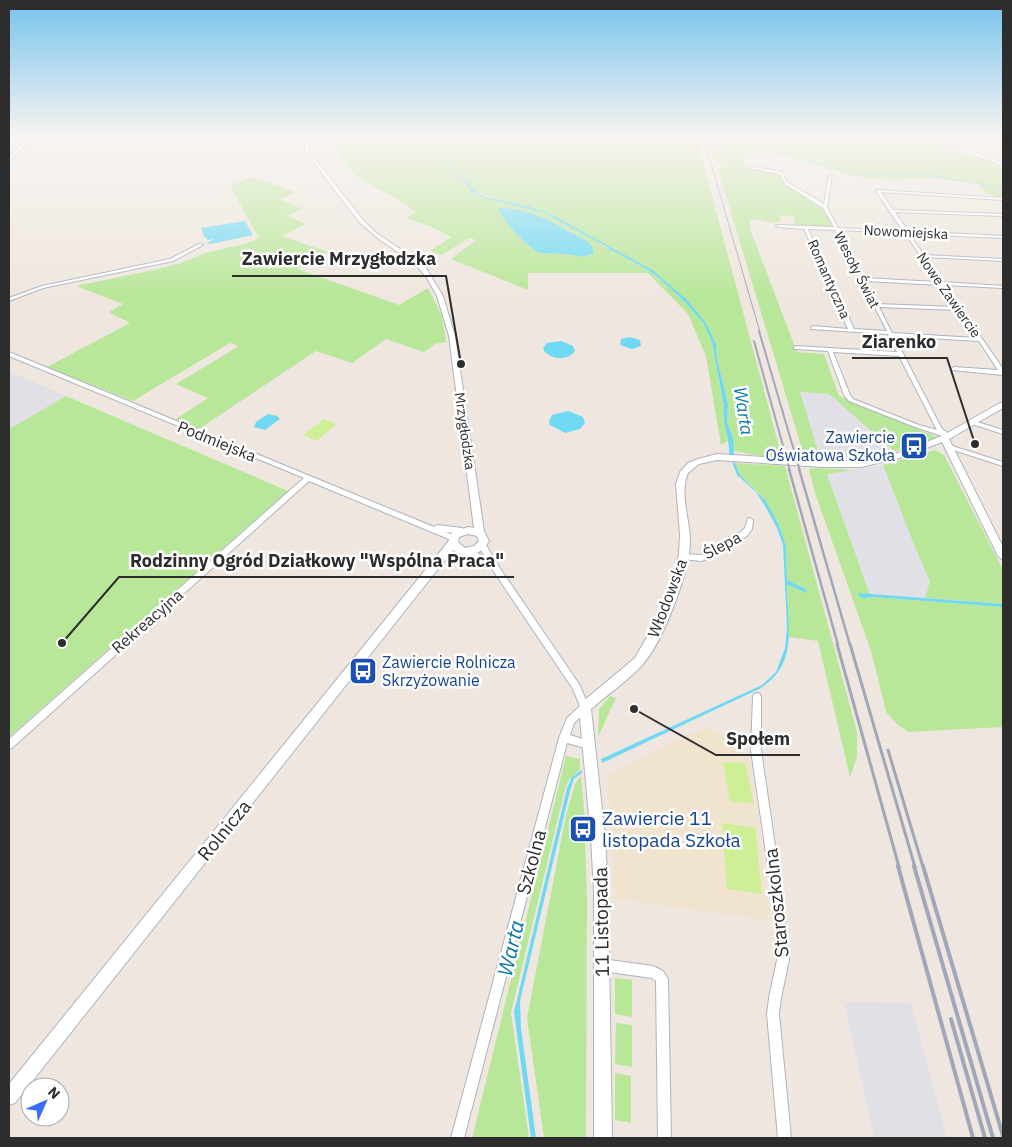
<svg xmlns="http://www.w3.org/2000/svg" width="1012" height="1147" font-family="'IBM Plex Sans',sans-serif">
  <rect width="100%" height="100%" fill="#efe7df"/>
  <path fill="#e1e0e7" d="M 9,371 L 66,396 L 9,429 Z
    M 799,392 L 829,394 L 894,451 L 853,459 L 820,458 Z
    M 883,465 L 911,532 L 918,554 L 930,581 L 925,598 L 870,595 L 827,474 Z
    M 844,1002 L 911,1003 L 947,1138 L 874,1138 Z"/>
  <path fill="#f1e4ce" d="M 708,726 L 750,759 L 771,921 L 615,899 L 608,775 Z"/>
  <path fill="#b9e79a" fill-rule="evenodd" d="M 365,136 L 418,138 C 424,149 436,153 445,160 C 456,170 465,187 477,194 C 483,197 488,199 495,199 L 476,192 L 454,167 L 424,144 L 419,136 L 696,136 L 782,458 L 748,454 L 732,450 L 733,438 L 727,422 L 728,404 L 717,359 L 716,344 L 706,323 L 687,300 L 653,271 L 553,215 L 528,207 L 496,200 L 544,213 L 597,240 L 603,246 L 609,248 L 609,250 L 613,251 L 648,270 L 660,279 L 684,301 L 704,324 L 712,342 L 724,406 L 723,416 L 728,441 L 721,445 L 706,356 L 688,314 L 648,273 L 528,273 L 528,290 L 451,259 L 476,240 L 469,238 L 442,255 L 430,251 L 451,237 L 432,227 L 406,218 L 416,212 L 397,199 L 360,179 L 342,161 L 331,137 ZM 504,208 C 535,213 568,226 592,246 L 583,257 L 566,254 L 539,253 L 511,227 Z
    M 923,136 L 958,149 L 950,151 L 960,155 L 968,154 L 1003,167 L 1003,197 L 986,194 L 979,184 L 936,178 L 901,177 L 905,181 L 853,176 L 773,152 L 744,152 L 750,153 L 746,154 L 742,161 L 748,165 L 739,166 L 747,167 L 749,170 L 759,170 L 780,173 L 785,183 L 821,206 L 833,226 L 793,226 L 795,217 L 781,215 L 780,221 C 769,225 759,217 749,220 L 751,225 L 750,229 L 797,352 L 824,354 L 839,396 L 937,437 L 905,449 L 894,451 L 829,394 L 800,392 L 820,458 L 805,459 L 718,169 L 724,164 L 715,163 L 710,137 Z
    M 252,177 L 295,192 L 280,199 L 302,209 L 287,216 L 306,224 L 282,236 L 328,252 L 298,269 L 399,305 L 428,288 L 442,316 L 446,342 L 435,344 L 424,352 L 386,339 L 352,363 L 316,351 L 199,429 L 176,419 L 208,398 L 176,384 L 239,346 L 230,343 L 133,401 L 47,367 L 130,323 L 109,312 L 123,304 L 76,286 L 153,270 L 181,263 L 205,253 L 244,244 L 259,238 L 230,186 Z
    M 66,396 L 288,491 L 9,737 L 9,429 Z
    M 935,450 L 944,455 L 1003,570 L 1003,604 L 925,598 L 930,581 C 912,543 899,504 883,465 Z
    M 735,463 L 785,466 L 857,732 L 857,757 L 850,777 L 818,641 L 789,637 L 787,583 L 806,592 L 806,589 L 787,580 L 786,546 L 778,523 L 761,495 L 740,475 Z
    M 818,468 L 854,470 L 827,474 L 870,595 L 860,593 L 868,598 L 873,597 L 1003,607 L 1003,727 L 909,732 L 898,725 L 886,712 L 871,651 L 815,493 L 809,469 Z
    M 610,696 L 616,698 L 598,737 L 599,709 Z
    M 566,756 L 580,759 L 580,770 L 569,780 L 565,789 L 511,1013 L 529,1138 L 472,1138 Z
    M 581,776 L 585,820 L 580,821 L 581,836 L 585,836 L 587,902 L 586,1138 L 544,1138 L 527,1018 L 566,815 L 575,784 Z
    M 615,978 L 632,980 L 632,1017 L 615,1014 Z
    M 616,1023 L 632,1025 L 632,1067 L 615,1064 Z
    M 615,1073 L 631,1076 L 631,1123 L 615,1120 Z"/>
  <path fill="#ceef95" d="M 324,419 L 337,424 L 316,441 L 303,435 Z
    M 723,762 L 745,763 L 754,803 L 730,802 Z
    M 722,823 L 755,828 L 762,894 L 727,889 Z"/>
  <path fill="#6fd9f4" d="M 419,136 L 424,144 L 450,163 L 477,193 L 489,198 L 528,206 L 553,215 L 654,271 L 687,300 L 706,323 L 716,344 L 717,359 L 728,404 L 727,422 L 733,438 L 734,454 L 729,454 C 730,437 721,422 724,406 L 712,342 L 704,324 L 684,301 L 660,279 L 648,270 L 613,251 L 608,250 L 609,248 L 544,213 L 488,199 L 473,193 L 454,169 L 443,159 L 422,145 L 417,136 Z
    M 498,208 C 529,207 562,227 588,242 L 592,246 L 594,253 L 583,257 L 566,254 L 539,253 C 524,242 505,225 498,208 Z
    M 245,221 L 253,235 L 211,244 L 207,243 L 215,239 L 208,240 L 204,236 L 201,228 Z
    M 630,337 L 640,340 L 641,346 L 632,349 L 620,345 L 621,339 Z
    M 561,341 L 573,346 L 575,351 C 567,361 552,360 544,351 L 543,348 L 547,343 Z
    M 568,411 L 583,417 L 585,423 L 580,429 L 565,433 L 550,425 L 549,422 L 552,415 Z
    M 268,414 L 277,416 L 280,419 L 265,430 L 254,427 L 256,422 Z
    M 732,462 L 735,463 L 740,475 L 765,500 L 778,523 L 786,546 L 787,580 L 806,589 L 807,593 L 787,584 C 787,625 800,664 759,689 L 602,763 L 601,759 L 762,685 L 776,672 L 785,648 L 787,627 L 783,545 L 777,528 L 765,506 L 756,492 L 737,475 Z
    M 858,593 L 1003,604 L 1003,607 L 873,597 L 865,598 L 859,597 Z
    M 582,770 L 582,773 L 574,779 L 570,791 L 520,1001 L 521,1028 L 536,1138 L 531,1138 L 514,1012 L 567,788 L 572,777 Z"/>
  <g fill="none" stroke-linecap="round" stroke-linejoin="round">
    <path stroke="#6fd9f4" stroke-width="1" d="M 695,140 L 749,144 L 855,174 L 928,175 L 1003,188
      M 25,151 L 89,136"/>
    <g stroke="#afb3bd" stroke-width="2">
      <path id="minor" d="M 255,136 L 272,138 L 308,137 L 272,140 Z
        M 983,136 L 988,136 L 1003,142 L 1003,144 Z
        M 1003,154 L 1003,156 L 984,159 L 982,158 Z
        M 750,166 L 782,172 L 787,182 L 824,204 L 829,176 L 832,175 L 827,207 L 838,228 L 903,231 L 876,191 L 878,190 L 1003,198 L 1003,200 L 881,192 L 893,210 L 1003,214 L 1003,216 L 895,212 L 908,231 L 1003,236 L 1003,238 L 909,234 L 924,255 L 1003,259 L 1003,261 L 926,257 L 943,282 L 1003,286 L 1003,288 L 945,285 L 1003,369 L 1003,375 L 952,370 L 951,369 L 954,367 L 998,370 L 979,341 L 894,336 L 942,429 L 952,436 L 952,438 L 948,438 L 915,427 L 849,401 L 844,395 L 828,351 L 794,349 L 794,347 L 796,346 L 897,352 L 888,334 L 811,329 L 811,327 L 813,326 L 848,329 L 804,229 L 778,227 L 776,226 L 778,225 L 834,227 L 823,208 L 785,184 L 780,174 L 749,168 ZM 808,229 L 835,230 L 887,331 L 854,329 ZM 839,230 L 905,233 L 938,282 L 864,278 ZM 865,281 L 940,285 L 955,307 L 877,304 ZM 879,307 L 958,310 L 977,338 L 892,333 ZM 833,352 L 899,356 L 937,430 L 919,425 L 853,399 L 850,395 Z
        M 199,244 L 203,245 L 173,261 L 43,288 L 9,301 L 9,298 L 42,286 L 170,259 Z
        M 9,352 L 434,527 L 437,525 L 462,528 L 466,531 L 462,534 L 445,532 L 457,536 L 458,538 L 457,540 L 451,540 L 309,481 L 12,748 L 9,749 L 9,739 L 304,478 L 9,356 Z
        M 974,421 L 1003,430 L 1003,434 L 972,424 L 972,422 Z
        M 949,445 L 1003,462 L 1003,466 L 947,448 L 947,446 Z
        M 748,518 L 750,518 L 753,520 L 752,529 L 747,536 L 717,554 L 702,561 L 681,559 L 680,557 L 681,555 L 684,554 L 701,555 L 741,532 L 745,528 Z
        M 482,542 L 485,543 L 497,564 L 579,684 L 589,707 L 588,710 L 574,723 L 570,735 L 592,742 L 594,745 L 592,748 L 589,749 L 567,743 L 464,1138 L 451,1138 L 559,738 L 567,718 L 580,706 L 573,689 L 490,566 L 467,554 L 466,552 L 467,550 L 470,549 L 485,557 L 478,545 Z
        M 757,693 L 760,694 L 761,697 L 761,750 L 783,901 L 789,960 L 781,998 L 779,1014 L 791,1138 L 778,1138 L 767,1014 L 769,998 L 777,960 L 773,901 L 751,750 L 753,697 L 754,694 Z
        M 602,959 L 653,966 L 663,971 L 668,979 L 671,1138 L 658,1138 L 656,981 L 652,978 L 602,971 L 598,969 L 596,965 L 598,961 Z"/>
    </g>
    <g stroke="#afb3bd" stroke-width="2">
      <path id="tertiary" d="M 304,136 L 308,136 L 309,151 L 363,220 L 375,232 L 412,257 L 426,268 L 443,296 L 455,336 L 484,531 L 489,541 C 481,555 467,560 453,550 L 15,1103 L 9,1105 L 9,1084 L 448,542 L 452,533 L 468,527 L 474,528 L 449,336 L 437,296 L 427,278 L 415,264 L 379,239 L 359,222 L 305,151 ZM 468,534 L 477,536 L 479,541 L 474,546 L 465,548 L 458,542 L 459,537 Z
        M 932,136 L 1003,163 L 1003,166 L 925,136 Z
        M 1000,403 L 1003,403 L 1003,408 L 949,439 L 1003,547 L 1003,560 L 998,556 L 942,442 L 907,456 L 861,467 L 823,467 L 717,460 L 699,464 L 688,473 C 679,494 690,519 690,541 C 690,571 663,642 643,664 C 629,680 607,695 591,709 L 605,837 L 608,891 L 612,1138 L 594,1138 L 594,891 L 591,837 L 579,707 L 581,703 L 635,658 L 656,621 L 671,586 L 679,554 L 680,534 L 676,484 L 680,472 L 688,463 L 698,459 L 717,454 L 838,462 L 883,457 L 901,452 L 942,436 Z"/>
    </g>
    <g stroke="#afb3bd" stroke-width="3">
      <path id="secondary" d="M 28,136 L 33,136 L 9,162 L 9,158 Z"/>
    </g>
    <use href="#minor" fill="#fff" fill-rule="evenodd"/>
    <use href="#tertiary" fill="#fff" fill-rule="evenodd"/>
    <use href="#secondary" fill="#fff" fill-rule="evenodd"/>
    <path stroke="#a1a6b8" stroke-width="1" d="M 703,136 L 760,332"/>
    <path stroke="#a1a6b8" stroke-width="2" d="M 759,331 L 800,471
      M 754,341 L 790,471"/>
    <path stroke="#a1a6b8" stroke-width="2.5" d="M 789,469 L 838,645
      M 799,469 L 850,645"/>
    <path stroke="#a1a6b8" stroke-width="3" d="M 837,644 L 899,867
      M 850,644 L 915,867
      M 888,750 L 923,867"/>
    <path stroke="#a1a6b8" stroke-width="4" d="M 898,866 L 973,1138
      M 914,866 L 993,1138
      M 923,866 L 1003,1136
      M 951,1019 L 985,1138"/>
  </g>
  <linearGradient id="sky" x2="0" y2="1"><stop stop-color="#77c3ed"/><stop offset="0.46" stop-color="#f8f4f1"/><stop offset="1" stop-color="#f8f4f1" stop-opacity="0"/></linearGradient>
  <rect width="1012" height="297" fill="url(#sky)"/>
  <defs>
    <g id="bus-square" transform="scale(1.4375)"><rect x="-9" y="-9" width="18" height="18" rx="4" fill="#1a4fb4" stroke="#fff"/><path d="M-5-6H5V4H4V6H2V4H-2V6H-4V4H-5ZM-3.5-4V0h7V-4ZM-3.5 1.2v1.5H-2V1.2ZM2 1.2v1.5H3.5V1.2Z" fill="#fff"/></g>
  </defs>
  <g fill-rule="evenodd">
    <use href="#bus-square" x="914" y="446"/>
    <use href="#bus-square" x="363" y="671"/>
    <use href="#bus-square" x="583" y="829"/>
  </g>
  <g text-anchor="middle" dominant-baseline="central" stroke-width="5" stroke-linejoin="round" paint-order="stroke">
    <g font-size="14" fill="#2d2d2d" stroke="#fff">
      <text transform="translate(906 232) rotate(3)">Nowomiejska</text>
      <text transform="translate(857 270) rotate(63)">Wesoły Świat</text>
      <text transform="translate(829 279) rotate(66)">Romantyczna</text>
      <text transform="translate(949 295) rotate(55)">Nowe Zawiercie</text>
      <text transform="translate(465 431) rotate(82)">Mrzygłodzka</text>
    </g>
    <g font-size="16" fill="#164399" stroke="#fff" text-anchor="end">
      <text x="895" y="437">Zawiercie<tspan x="895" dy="18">Oświatowa Szkoła</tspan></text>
      <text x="382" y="662" text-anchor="start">Zawiercie Rolnicza<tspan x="382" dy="18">Skrzyżowanie</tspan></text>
    </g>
    <g font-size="16" fill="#2d2d2d" stroke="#fff">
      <text transform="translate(217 441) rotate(22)">Podmiejska</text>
      <text transform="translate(722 545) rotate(-28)">Ślepa</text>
      <text transform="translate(667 598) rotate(-69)">Włodowska</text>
      <text transform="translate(147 621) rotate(-41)">Rekreacyjna</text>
    </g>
    <g font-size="18" font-style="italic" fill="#0779a7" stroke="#fff">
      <text transform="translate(744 411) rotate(81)">Warta</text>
    </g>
    <g font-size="19" fill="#164399" stroke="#fff" text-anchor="start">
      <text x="602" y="818">Zawiercie 11<tspan x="602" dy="22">listopada Szkoła</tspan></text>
    </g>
    <g font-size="19" fill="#2d2d2d" stroke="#fff">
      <text transform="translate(224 830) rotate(-51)">Rolnicza</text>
      <text transform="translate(531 862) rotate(-75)">Szkolna</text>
      <text transform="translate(776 903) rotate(-96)">Staroszkolna</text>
      <text transform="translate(601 922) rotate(-91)">11 Listopada</text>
    </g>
    <g font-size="21" font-style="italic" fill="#0779a7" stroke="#fff">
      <text transform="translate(510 948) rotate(-77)">Warta</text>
    </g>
  </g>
  <path fill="none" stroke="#2d2d2d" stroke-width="2" d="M461 364L446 276H232M975 444L947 358H852M62 643L119 577H514M634 709L716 755H800"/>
  <g fill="#2d2d2d" stroke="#fff" stroke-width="2">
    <circle cx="461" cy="364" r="5"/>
    <circle cx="975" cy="444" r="5"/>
    <circle cx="62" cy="643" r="5"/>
    <circle cx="634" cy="709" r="5"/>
  </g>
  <g font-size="18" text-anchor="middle" font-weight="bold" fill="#2d2d2d" stroke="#fff" stroke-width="5" stroke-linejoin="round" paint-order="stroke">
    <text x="339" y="265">Zawiercie Mrzygłodzka</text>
    <text x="899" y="348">Ziarenko</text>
    <text x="317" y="567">Rodzinny Ogród Działkowy "Wspólna Praca"</text>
    <text x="758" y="745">Społem</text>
  </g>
  <rect width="1012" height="1147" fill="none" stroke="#2d2d2d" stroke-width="20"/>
  <g transform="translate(45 1102) rotate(45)"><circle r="24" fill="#ffffff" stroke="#ababab"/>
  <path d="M0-4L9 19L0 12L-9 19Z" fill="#3c6cff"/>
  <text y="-8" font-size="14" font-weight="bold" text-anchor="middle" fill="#2d2d2d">N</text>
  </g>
</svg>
